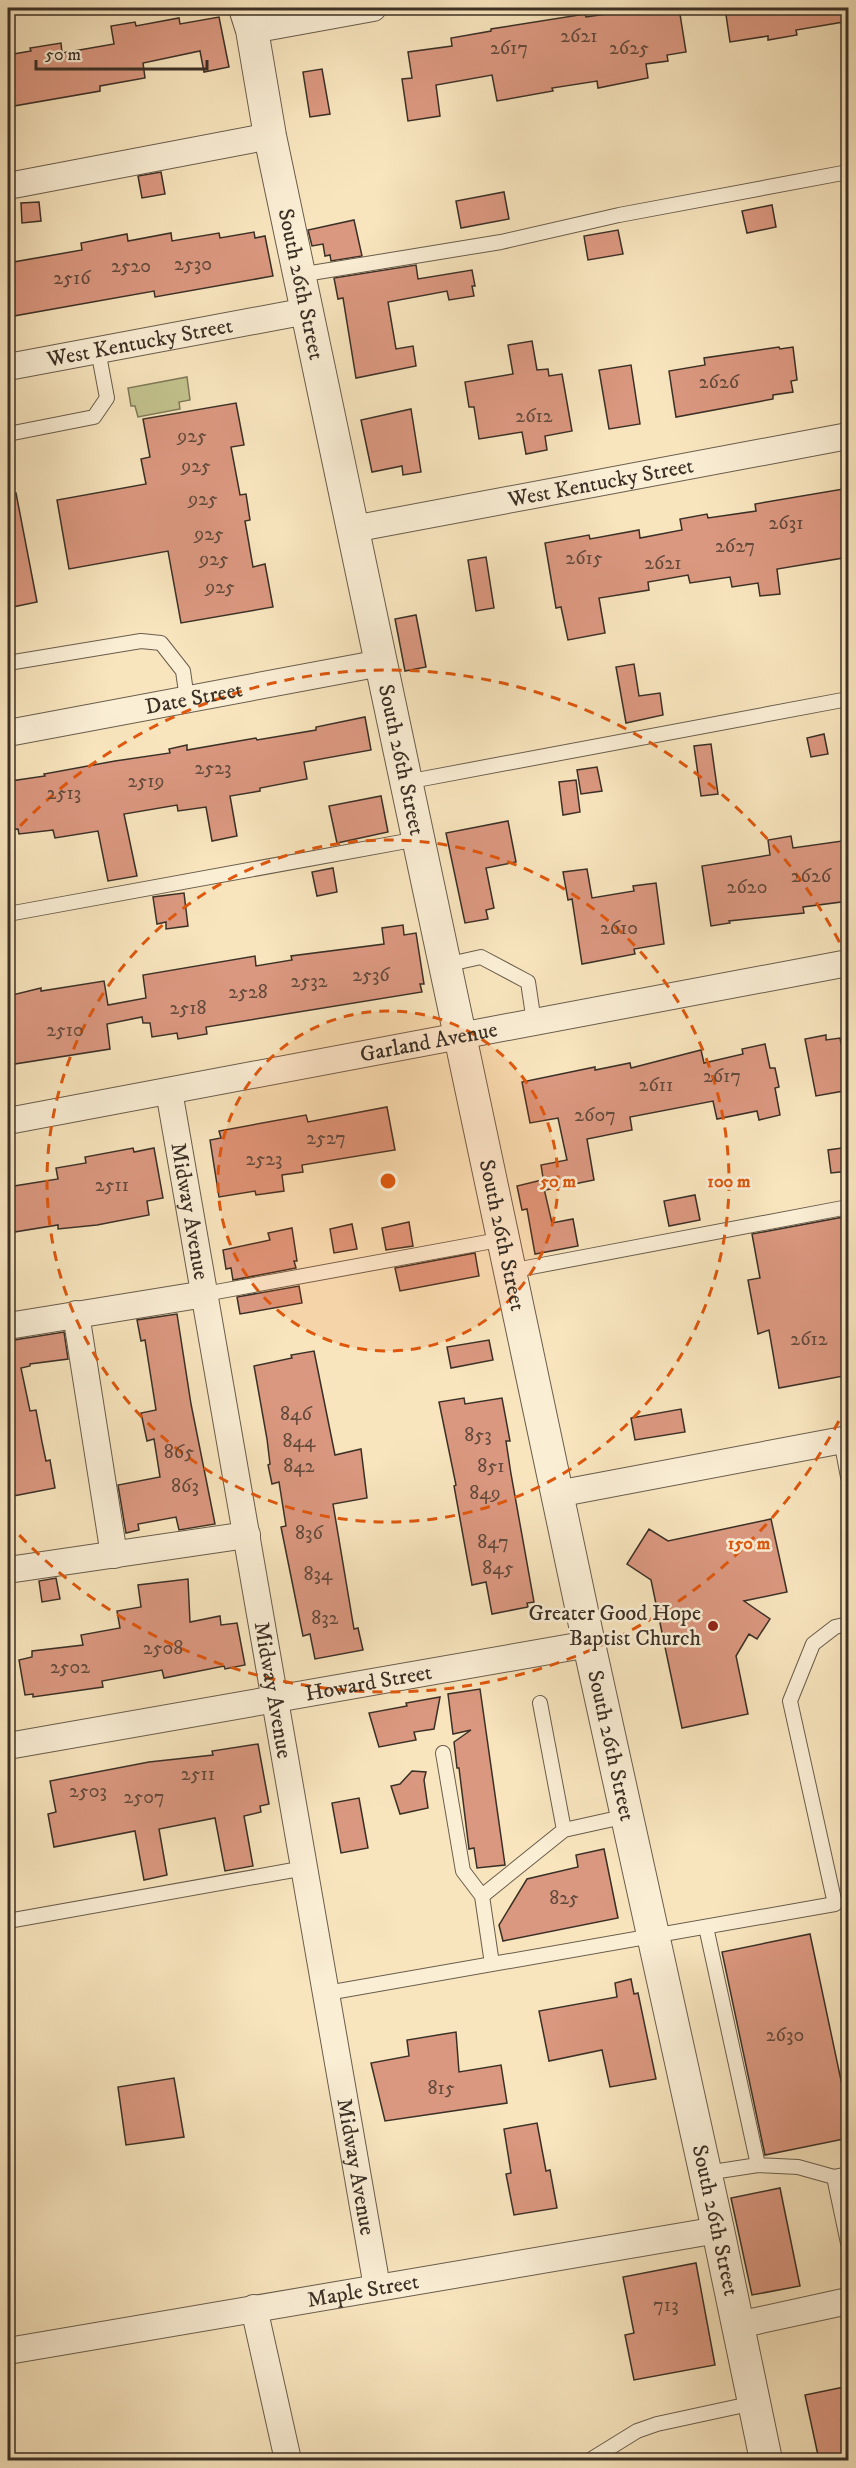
<svg xmlns="http://www.w3.org/2000/svg" width="856" height="2468" font-family="'IM FELL DW Pica',serif">
  <rect width="100%" height="100%" fill="#f8e5be"/>
  <filter id="stains"><feTurbulence type="fractalNoise" baseFrequency=".00333" numOctaves="4"/><feColorMatrix values="0 0 0 0 .2 0 0 0 0 .09 0 0 0 0 .02 0 0 0 .5 -.17"/></filter>
  <radialGradient id="worn" r=".72"><stop offset=".6" stop-color="#630" stop-opacity="0"/><stop offset="1" stop-color="#630" stop-opacity=".3"/></radialGradient>
  <path fill="#c3c38e" stroke="#7f7a5a" stroke-width="1.5" d="M 187,377 L 190,400 L 179,402 L 180,409 L 138,417 L 135,406 L 131,406 L 128,388 Z"/>
  <path fill="#db9880" stroke="#3b3026" stroke-width="1.5" d="M 650,8 L 679,8 L 686,52 L 667,55 L 668,61 L 646,64 L 648,78 L 598,88 L 597,81 L 552,88 L 553,91 L 497,101 L 492,75 L 436,85 L 440,116 L 408,121 L 402,79 L 412,78 L 408,52 L 452,46 L 451,38 L 491,31 L 491,29 L 585,14 L 586,17 Z
    M 725,8 L 849,8 L 849,21 L 796,30 L 797,35 L 768,40 L 768,36 L 730,42 Z
    M 219,17 L 229,67 L 204,72 L 200,51 L 143,63 L 145,78 L 100,86 L 100,91 L 8,107 L 8,55 L 31,51 L 30,48 L 61,43 L 62,53 L 114,44 L 111,26 L 135,22 L 136,26 L 179,18 L 180,24 Z
    M 322,69 L 330,114 L 310,117 L 303,72 Z
    M 161,172 L 165,194 L 142,198 L 138,176 Z
    M 504,192 L 509,219 L 461,228 L 456,201 Z
    M 39,202 L 41,221 L 22,223 L 21,203 Z
    M 772,205 L 776,227 L 747,233 L 742,211 Z
    M 354,220 L 362,256 L 331,261 L 330,255 L 325,256 L 323,244 L 312,246 L 308,230 Z
    M 618,230 L 623,254 L 588,260 L 584,236 Z
    M 254,232 L 255,238 L 265,236 L 273,276 L 155,297 L 154,291 L 8,317 L 8,263 L 82,250 L 81,243 L 127,234 L 128,241 L 171,233 L 172,241 L 219,233 L 220,238 Z
    M 416,265 L 418,279 L 472,270 L 475,286 L 472,286 L 474,296 L 449,300 L 447,291 L 388,302 L 396,349 L 413,346 L 416,366 L 356,378 L 343,298 L 338,299 L 334,278 Z
    M 532,341 L 537,370 L 548,369 L 549,376 L 562,374 L 572,431 L 545,436 L 547,450 L 526,454 L 522,432 L 479,439 L 474,407 L 469,407 L 465,382 L 513,374 L 508,345 Z
    M 779,347 L 780,349 L 793,347 L 797,380 L 791,381 L 793,392 L 773,395 L 773,399 L 676,417 L 669,371 L 705,365 L 704,358 Z
    M 631,365 L 640,424 L 609,429 L 599,370 Z
    M 236,403 L 244,445 L 231,447 L 240,495 L 246,494 L 250,520 L 245,521 L 253,567 L 265,564 L 273,607 L 181,623 L 168,551 L 69,569 L 57,500 L 146,484 L 141,459 L 150,457 L 143,419 Z
    M 411,409 L 421,472 L 403,475 L 402,466 L 372,472 L 361,420 Z
    M 843,489 L 849,523 L 849,557 L 777,569 L 780,594 L 760,596 L 758,583 L 732,587 L 730,577 L 690,583 L 688,575 L 648,582 L 649,590 L 599,598 L 605,633 L 568,640 L 561,607 L 556,608 L 545,543 L 589,535 L 590,539 L 639,530 L 640,538 L 682,530 L 680,519 L 707,514 L 708,518 L 756,511 L 755,504 Z
    M 16,493 L 37,602 L 8,608 L 8,494 Z
    M 486,557 L 494,608 L 476,611 L 468,560 Z
    M 416,615 L 426,667 L 405,671 L 395,619 Z
    M 634,664 L 639,696 L 660,693 L 663,715 L 626,723 L 616,667 Z
    M 365,717 L 371,750 L 304,762 L 307,779 L 260,788 L 260,791 L 230,796 L 237,836 L 212,841 L 206,807 L 178,811 L 177,805 L 124,814 L 137,876 L 108,881 L 98,831 L 55,838 L 53,830 L 19,834 L 18,829 L 8,830 L 8,790 L 12,789 L 11,781 L 45,776 L 44,774 L 115,761 L 170,753 L 169,749 L 187,745 L 187,750 L 256,738 L 257,740 L 316,730 L 316,727 Z
    M 824,734 L 828,754 L 811,757 L 807,738 Z
    M 711,744 L 718,794 L 701,796 L 694,746 Z
    M 597,767 L 602,791 L 581,794 L 577,770 Z
    M 576,780 L 580,812 L 563,815 L 559,782 Z
    M 381,796 L 388,832 L 337,843 L 329,806 Z
    M 508,821 L 516,862 L 486,868 L 494,908 L 486,910 L 488,919 L 465,923 L 446,833 Z
    M 791,836 L 793,848 L 849,840 L 849,901 L 803,907 L 804,913 L 729,921 L 730,923 L 711,926 L 702,866 L 770,855 L 768,840 Z
    M 333,868 L 337,892 L 317,896 L 312,872 Z
    M 587,869 L 592,898 L 634,891 L 633,886 L 656,883 L 664,944 L 634,949 L 635,954 L 582,964 L 572,899 L 568,900 L 563,872 Z
    M 184,893 L 188,926 L 166,929 L 166,922 L 157,924 L 153,897 Z
    M 403,925 L 404,935 L 416,933 L 424,984 L 420,984 L 422,992 L 206,1027 L 207,1034 L 178,1039 L 177,1033 L 152,1037 L 150,1023 L 143,1023 L 142,1017 L 107,1024 L 110,1049 L 8,1065 L 8,996 L 41,988 L 41,991 L 104,981 L 108,1005 L 146,998 L 143,975 L 255,956 L 256,966 L 292,960 L 291,956 L 384,944 L 382,928 Z
    M 826,1035 L 826,1040 L 840,1038 L 841,1043 L 849,1041 L 849,1090 L 816,1096 L 805,1039 Z
    M 765,1044 L 770,1068 L 775,1068 L 779,1087 L 775,1088 L 780,1115 L 759,1120 L 757,1111 L 717,1119 L 713,1101 L 630,1117 L 632,1130 L 587,1139 L 594,1180 L 545,1190 L 541,1165 L 567,1160 L 558,1118 L 530,1123 L 522,1082 L 595,1067 L 595,1070 L 630,1063 L 631,1068 L 701,1050 L 704,1063 L 743,1054 L 742,1049 Z
    M 387,1107 L 395,1150 L 302,1165 L 303,1172 L 282,1175 L 284,1191 L 256,1195 L 255,1191 L 219,1197 L 210,1140 L 221,1138 L 219,1131 L 306,1115 L 308,1122 Z
    M 849,1147 L 849,1171 L 831,1173 L 828,1150 Z
    M 133,1148 L 134,1152 L 154,1148 L 163,1198 L 147,1201 L 149,1215 L 97,1225 L 58,1229 L 58,1225 L 8,1233 L 8,1187 L 58,1179 L 56,1168 L 86,1163 L 85,1157 Z
    M 542,1180 L 552,1223 L 573,1219 L 578,1246 L 535,1254 L 527,1209 L 522,1210 L 517,1186 Z
    M 695,1195 L 700,1220 L 669,1226 L 664,1201 Z
    M 849,1216 L 849,1375 L 779,1388 L 769,1330 L 758,1334 L 748,1280 L 760,1278 L 752,1234 Z
    M 409,1222 L 413,1246 L 386,1250 L 382,1228 Z
    M 352,1224 L 357,1249 L 334,1253 L 330,1229 Z
    M 292,1228 L 297,1261 L 294,1261 L 296,1268 L 233,1280 L 231,1268 L 226,1269 L 223,1250 L 270,1240 L 268,1233 Z
    M 475,1253 L 479,1276 L 400,1291 L 395,1268 Z
    M 299,1286 L 302,1303 L 240,1314 L 237,1297 Z
    M 177,1314 L 191,1404 L 215,1524 L 179,1530 L 176,1517 L 138,1524 L 139,1530 L 126,1533 L 118,1485 L 160,1477 L 154,1439 L 147,1441 L 141,1413 L 156,1410 L 145,1340 L 141,1341 L 137,1320 Z
    M 64,1332 L 68,1359 L 30,1364 L 30,1366 L 21,1368 L 30,1411 L 36,1410 L 42,1442 L 46,1461 L 50,1460 L 55,1488 L 8,1497 L 8,1341 Z
    M 489,1340 L 493,1360 L 451,1368 L 447,1347 Z
    M 314,1351 L 335,1455 L 361,1449 L 367,1498 L 333,1504 L 354,1629 L 358,1628 L 363,1650 L 315,1659 L 310,1634 L 303,1636 L 281,1527 L 286,1526 L 279,1482 L 272,1484 L 268,1465 L 270,1464 L 267,1439 L 254,1366 L 292,1358 L 291,1355 Z
    M 464,1398 L 465,1404 L 502,1398 L 510,1441 L 506,1441 L 511,1474 L 534,1602 L 527,1603 L 528,1607 L 492,1614 L 486,1582 L 472,1585 L 454,1486 L 456,1485 L 439,1402 Z
    M 681,1409 L 685,1432 L 635,1440 L 631,1418 Z
    M 771,1519 L 787,1592 L 744,1601 L 770,1619 L 757,1639 L 749,1634 L 736,1656 L 748,1714 L 682,1728 L 651,1580 L 627,1564 L 649,1529 L 668,1541 Z
    M 56,1578 L 60,1599 L 42,1602 L 39,1581 Z
    M 188,1579 L 190,1622 L 220,1616 L 221,1625 L 237,1623 L 245,1665 L 225,1669 L 224,1666 L 164,1678 L 162,1670 L 102,1681 L 103,1687 L 33,1697 L 33,1694 L 25,1695 L 19,1660 L 32,1657 L 32,1651 L 83,1645 L 81,1635 L 120,1628 L 117,1611 L 141,1607 L 138,1585 Z
    M 480,1689 L 505,1865 L 477,1868 L 474,1848 L 469,1849 L 459,1768 L 457,1768 L 454,1742 L 471,1730 L 453,1734 L 448,1694 Z
    M 440,1697 L 434,1729 L 414,1732 L 416,1740 L 379,1747 L 369,1713 L 407,1706 L 406,1703 Z
    M 258,1744 L 269,1804 L 260,1806 L 261,1812 L 244,1816 L 253,1866 L 225,1871 L 215,1818 L 159,1829 L 167,1875 L 144,1880 L 135,1831 L 54,1847 L 48,1814 L 56,1812 L 50,1781 L 149,1762 L 213,1755 L 212,1751 Z
    M 412,1771 L 426,1772 L 424,1780 L 428,1808 L 400,1814 L 391,1786 L 400,1784 Z
    M 359,1798 L 368,1848 L 341,1853 L 332,1803 Z
    M 604,1849 L 618,1918 L 503,1941 L 499,1925 L 527,1879 L 578,1867 L 576,1855 Z
    M 810,1934 L 849,2118 L 849,2138 L 765,2155 L 722,1952 Z
    M 631,1979 L 634,1994 L 638,1993 L 656,2079 L 610,2087 L 602,2050 L 549,2061 L 539,2011 L 617,1997 L 615,1983 Z
    M 456,2032 L 459,2072 L 501,2065 L 507,2103 L 385,2121 L 371,2063 L 409,2056 L 407,2040 Z
    M 174,2078 L 184,2137 L 126,2145 L 118,2087 Z
    M 537,2123 L 546,2171 L 550,2170 L 557,2208 L 514,2215 L 506,2174 L 511,2173 L 504,2129 Z
    M 780,2188 L 800,2286 L 752,2295 L 731,2198 Z
    M 696,2263 L 715,2365 L 634,2380 L 625,2335 L 634,2333 L 623,2277 Z
    M 849,2386 L 849,2460 L 819,2460 L 805,2395 Z"/>
  <g fill="none" stroke-linecap="round" stroke-linejoin="round">
    <g stroke="#6a5d4c" stroke-width="16">
      <path id="service" d="M 299,275 L 501,242 L 619,215 L 848,172
        M 8,434 L 94,417 L 107,398 L 98,350
        M 8,663 L 141,641 L 161,643 L 183,671 L 187,699
        M 406,782 L 848,699
        M 8,914 L 418,839
        M 445,965 L 481,957 L 528,982 L 534,1022
        M 510,1271 L 848,1207
        M 205,1294 L 504,1239
        M 841,1440 L 848,1477
        M 443,1753 L 463,1871 L 482,1896
        M 564,1830 L 627,1816
        M 8,1921 L 305,1868
        M 706,1927 L 758,2165 L 706,2173
        M 492,1964 L 482,1896 L 564,1830 L 540,1703
        M 327,1993 L 835,1904 L 790,1701 L 813,1644 L 835,1627 L 848,1624
        M 758,2165 L 798,2167 L 834,2177 L 848,2174
        M 834,2177 L 848,2243
        M 590,2460 L 637,2431 L 657,2424 L 754,2403"/>
    </g>
    <g stroke="#6a5d4c" stroke-width="28">
      <g id="minor">
        <path d="M 252,30 L 373,8"/>
        <path d="M 8,186 L 270,136"/>
        <path id="s1" d="M 8,367 L 307,311"/>
        <path id="s2" d="M 353,529 L 848,436"/>
        <path id="s3" d="M 8,733 L 381,663"/>
        <path id="s4" d="M 169,1091 L 377,2287"/>
        <path id="s5" d="M 8,1121 L 848,963"/>
        <path d="M 76,1314 L 114,1555"/>
        <path d="M 8,1326 L 205,1294"/>
        <path d="M 557,1494 L 848,1439"/>
        <path d="M 8,1570 L 247,1535"/>
        <path id="s6" d="M 8,1746 L 589,1644"/>
        <path d="M 254,2308 L 288,2460"/>
        <path d="M 738,2325 L 848,2301"/>
        <path id="s7" d="M 8,2351 L 718,2230"/>
      </g>
    </g>
    <g stroke="#6a5d4c" stroke-width="34">
      <g id="tertiary">
        <path id="s8" d="M 245,8 L 252,30 L 270,136 L 381,663 L 589,1644 L 718,2230 L 766,2460"/>
      </g>
    </g>
    <use href="#service" stroke="#faeed5" stroke-width="14"/>
    <use href="#minor" stroke="#faeed5" stroke-width="26"/>
    <use href="#tertiary" stroke="#faeed5" stroke-width="32"/>
  </g>
  <circle cx="388" cy="1181" r="170" fill="#df570d" fill-opacity=".12"/>
  <g fill="none" stroke="#df570d" stroke-width="3" stroke-dasharray="10 8">
    <circle cx="388" cy="1181" r="170"/>
    <circle cx="388" cy="1181" r="341"/>
    <path d="M847 1405A511 511 0 0 1 8 1523M8 839A511 511 0 0 1 847 957"/>
  </g>
  <circle fill="#8f2418" stroke="#faeed5" stroke-width="2" cx="713" cy="1626" r="6"/>
  <g text-anchor="middle" dominant-baseline="central" stroke-width="5" stroke-linejoin="round" paint-order="stroke">
    <g font-size="20" fill="#634a3c">
      <text x="579" y="36">2621</text>
      <text x="509" y="48">2617</text>
      <text x="629" y="48">2625</text>
      <text x="193" y="264">2530</text>
      <text x="131" y="266">2520</text>
      <text x="72" y="278">2516</text>
      <text x="719" y="382">2626</text>
      <text x="534" y="416">2612</text>
      <text x="192" y="436">925</text>
      <text x="196" y="466">925</text>
      <text x="203" y="499">925</text>
      <text x="786" y="523">2631</text>
      <text x="209" y="534">925</text>
      <text x="735" y="546">2627</text>
      <text x="584" y="558">2615</text>
      <text x="214" y="559">925</text>
      <text x="663" y="563">2621</text>
      <text x="220" y="587">925</text>
      <text x="213" y="768">2523</text>
      <text x="146" y="781">2519</text>
      <text x="64" y="793">2513</text>
      <text x="811" y="876">2626</text>
      <text x="747" y="887">2620</text>
      <text x="619" y="928">2610</text>
      <text x="371" y="975">2536</text>
      <text x="309" y="981">2532</text>
      <text x="248" y="992">2528</text>
      <text x="188" y="1008">2518</text>
      <text x="65" y="1030">2510</text>
      <text x="722" y="1076">2617</text>
      <text x="656" y="1085">2611</text>
      <text x="595" y="1115">2607</text>
      <text x="326" y="1138">2527</text>
      <text x="264" y="1159">2523</text>
      <text x="112" y="1185">2511</text>
      <text x="809" y="1339">2612</text>
      <text x="296" y="1414">846</text>
      <text x="478" y="1435">853</text>
      <text x="299" y="1441">844</text>
      <text x="179" y="1452">865</text>
      <text x="299" y="1466">842</text>
      <text x="491" y="1466">851</text>
      <text x="185" y="1486">863</text>
      <text x="485" y="1493">849</text>
      <text x="309" y="1533">836</text>
      <text x="493" y="1542">847</text>
      <text x="498" y="1568">845</text>
      <text x="318" y="1574">834</text>
      <text x="325" y="1618">832</text>
      <text x="163" y="1648">2508</text>
      <text x="70" y="1667">2502</text>
      <text x="198" y="1774">2511</text>
      <text x="88" y="1791">2503</text>
      <text x="144" y="1797">2507</text>
      <text x="564" y="1898">825</text>
      <text x="785" y="2035">2630</text>
      <text x="441" y="2088">815</text>
      <text x="666" y="2305">713</text>
    </g>
    <g font-size="22" fill="#3b3026" stroke="#faeed5">
      <text stroke="none"><textPath href="#s8" startOffset="282">South 26th Street</textPath></text>
      <text stroke="none"><textPath href="#s1" startOffset="134">West Kentucky Street</textPath></text>
      <text stroke="none"><textPath href="#s2" startOffset="252">West Kentucky Street</textPath></text>
      <text stroke="none"><textPath href="#s3" startOffset="189">Date Street</textPath></text>
      <text stroke="none"><textPath href="#s8" startOffset="768">South 26th Street</textPath></text>
      <text stroke="none"><textPath href="#s5" startOffset="428">Garland Avenue</textPath></text>
      <text stroke="none"><textPath href="#s4" startOffset="122">Midway Avenue</textPath></text>
      <text stroke="none"><textPath href="#s8" startOffset="1254">South 26th Street</textPath></text>
      <text stroke="none"><textPath href="#s6" startOffset="366">Howard Street</textPath></text>
      <text stroke="none"><textPath href="#s4" startOffset="608">Midway Avenue</textPath></text>
      <text stroke="none"><textPath href="#s8" startOffset="1776">South 26th Street</textPath></text>
      <text stroke="none"><textPath href="#s4" startOffset="1092">Midway Avenue</textPath></text>
      <text stroke="none"><textPath href="#s8" startOffset="2262">South 26th Street</textPath></text>
      <text stroke="none"><textPath href="#s7" startOffset="360">Maple Street</textPath></text>
    </g>
    <g font-size="22" fill="#3b3026" stroke="#faeed5" text-anchor="end">
      <text x="701" y="1613">Greater Good Hope<tspan x="701" dy="25">Baptist Church</tspan></text>
    </g>
  </g>
  <circle cx="388" cy="1181" r="9" fill="#df570d" stroke="#faeed5" stroke-width="3"/>
  <g font-size="18" text-anchor="middle" font-weight="bold" fill="#df570d" stroke="#faeed5" stroke-width="5" stroke-linejoin="round" paint-order="stroke">
    <text x="558" y="1187">50 m</text>
    <text x="729" y="1187">100 m</text>
    <text x="749" y="1549">150 m</text>
  </g>
  <rect width="856" height="2468" fill="none" stroke="#f8e5be" stroke-width="30"/>
  <rect x="9" y="9" width="838" height="2450" fill="none" stroke="#3b3026" stroke-width="3"/>
  <rect x="15" y="15" width="826" height="2438" fill="none" stroke="#3b3026" stroke-width="1.5"/>
  <path d="M36 60v9h171v-9" fill="none" stroke="#3b3026" stroke-width="3"/>
  <text x="45" y="60" font-size="18" fill="#3b3026" stroke="#faeed5" stroke-width="4.5" paint-order="stroke">50 m</text>
  <rect width="100%" height="100%" filter="url(#stains)"/>
  <rect width="100%" height="100%" fill="url(#worn)"/>
</svg>
